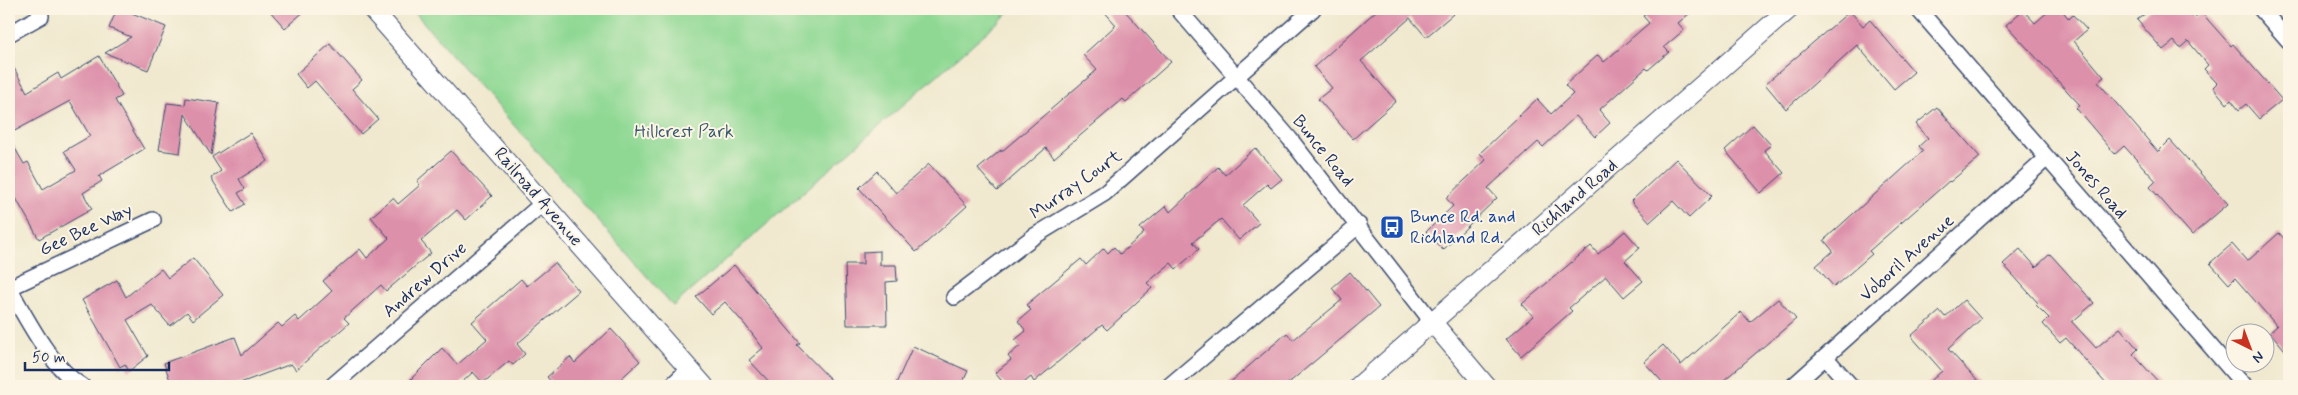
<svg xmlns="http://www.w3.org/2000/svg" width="2298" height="395" font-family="Mynerve,sans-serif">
  <rect width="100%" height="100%" fill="#fcf5e5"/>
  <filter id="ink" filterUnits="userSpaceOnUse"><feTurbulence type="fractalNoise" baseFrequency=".02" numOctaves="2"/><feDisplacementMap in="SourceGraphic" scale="10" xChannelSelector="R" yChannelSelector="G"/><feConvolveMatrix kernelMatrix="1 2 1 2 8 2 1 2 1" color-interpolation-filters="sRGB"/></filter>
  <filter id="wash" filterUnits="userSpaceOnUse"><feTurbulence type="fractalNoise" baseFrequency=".0096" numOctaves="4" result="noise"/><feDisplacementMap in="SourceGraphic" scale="20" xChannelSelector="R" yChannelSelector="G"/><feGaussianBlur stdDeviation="1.12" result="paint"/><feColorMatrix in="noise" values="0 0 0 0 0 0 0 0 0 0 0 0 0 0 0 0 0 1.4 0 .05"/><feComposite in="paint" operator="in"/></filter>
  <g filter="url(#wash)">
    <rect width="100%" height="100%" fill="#f0e9cf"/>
    <path fill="#8ed893" stroke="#548478" d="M 422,9 L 1013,9 L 673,306 L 416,14 Z"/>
    <g id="blocks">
      <path fill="#dd90aa" d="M 117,9 L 122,9 L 166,27 L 148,70 L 105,53 L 131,37 L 109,28 Z
        M 268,9 L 307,9 L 285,28 Z
        M 1102,9 L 1123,9 L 1171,62 L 1126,102 L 1123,99 L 1054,158 L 1046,148 L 997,191 L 978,169 L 1001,150 L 1001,152 L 1097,70 L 1083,55 L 1116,25 Z
        M 1378,9 L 1459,9 L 1426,37 L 1410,18 L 1361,61 L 1396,101 L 1353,139 L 1318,99 L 1332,88 L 1314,67 Z
        M 1651,9 L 1695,9 L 1678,23 L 1684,30 L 1664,47 L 1669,52 L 1648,70 L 1646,68 L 1599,110 L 1610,123 L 1595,137 L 1576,116 L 1543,147 L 1538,142 L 1488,188 L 1497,198 L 1443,250 L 1426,232 L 1453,206 L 1446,198 L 1486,160 L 1480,153 L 1537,99 L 1551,114 L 1573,94 L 1565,85 L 1598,55 L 1604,62 L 1649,23 L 1643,16 Z
        M 2051,9 L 2061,9 L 2069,19 L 2073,15 L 2087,30 L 2074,41 L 2104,77 L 2098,82 L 2158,152 L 2170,140 L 2228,204 L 2192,235 L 2150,187 L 2156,181 L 2124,146 L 2115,154 L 2076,108 L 2080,105 L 2006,25 L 2023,10 L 2035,23 Z
        M 2151,9 L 2186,9 L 2194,18 L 2201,12 L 2231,46 L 2233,44 L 2282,100 L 2259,119 L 2246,104 L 2239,110 L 2231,100 L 2227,104 L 2213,87 L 2217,83 L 2204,69 L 2208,65 L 2188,41 L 2180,48 L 2174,41 L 2163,50 L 2137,20 Z
        M 1850,11 L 1863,26 L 1870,20 L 1914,72 L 1894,89 L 1857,45 L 1786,109 L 1765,84 Z
        M 330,44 L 362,80 L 352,89 L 378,119 L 361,134 L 315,81 L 307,88 L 296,74 Z
        M 99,56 L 122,96 L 115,100 L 144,149 L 99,176 L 102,181 L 83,193 L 92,209 L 39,239 L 9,186 L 9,138 L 24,164 L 28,162 L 43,189 L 76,170 L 64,151 L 90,136 L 70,101 L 9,134 L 9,59 L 27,92 L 58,73 L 61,79 Z
        M 186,98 L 219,103 L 211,155 L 185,114 L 180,153 L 159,150 L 167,103 L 185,105 Z
        M 1937,107 L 1980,157 L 1950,182 L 1949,181 L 1869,251 L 1872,254 L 1834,287 L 1816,266 L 1833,251 L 1824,240 L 1923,151 L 1919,146 L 1928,138 L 1916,124 Z
        M 1753,125 L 1771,145 L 1764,150 L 1784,173 L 1761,193 L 1725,150 Z
        M 250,133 L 268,161 L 239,179 L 245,189 L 238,193 L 245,204 L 233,212 L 211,178 L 221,171 L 212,157 Z
        M 1255,148 L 1282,179 L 1271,188 L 1267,184 L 1243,205 L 1259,223 L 1239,240 L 1221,219 L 1193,242 L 1199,249 L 1176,269 L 1171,263 L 1147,283 L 1152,288 L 1107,330 L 1102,325 L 1034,382 L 1031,377 L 1020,386 L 1006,386 L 995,373 L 1011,360 L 1008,356 L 1020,346 L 1015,340 L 1026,331 L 1018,321 L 1031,310 L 1026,305 L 1081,259 L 1086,265 L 1104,248 L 1108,253 L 1114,247 L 1120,254 L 1144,233 L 1140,228 L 1166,206 L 1170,212 L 1218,167 L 1225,175 Z
        M 451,151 L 492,196 L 466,220 L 457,210 L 421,241 L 431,253 L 386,291 L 381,285 L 344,318 L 349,323 L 296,370 L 291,364 L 232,386 L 172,386 L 164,363 L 235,337 L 242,355 L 278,323 L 282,327 L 295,316 L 299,321 L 332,291 L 323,281 L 360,249 L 367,258 L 389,238 L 371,217 L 393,198 L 398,204 L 420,185 L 417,181 Z
        M 1676,159 L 1712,196 L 1689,218 L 1673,201 L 1650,222 L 1631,201 Z
        M 929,164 L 967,206 L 916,252 L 859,188 L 877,171 L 896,193 Z
        M 1625,231 L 1640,248 L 1625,261 L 1643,281 L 1624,297 L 1606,276 L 1569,308 L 1572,311 L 1521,356 L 1506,339 L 1533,316 L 1522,304 L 1591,246 L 1598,254 Z
        M 2279,233 L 2289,244 L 2289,355 L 2270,332 L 2277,326 L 2235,278 L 2229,284 L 2210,263 L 2232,244 L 2246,260 L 2250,259 Z
        M 2020,249 L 2036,267 L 2050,254 L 2094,303 L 2072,322 L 2096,348 L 2120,328 L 2138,349 L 2133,354 L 2162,386 L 2108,386 L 2066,338 L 2060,343 L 2043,324 L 2049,318 L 2036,305 L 2038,303 L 2003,264 Z
        M 880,251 L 880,265 L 896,265 L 897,281 L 886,282 L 887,325 L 847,325 L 845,264 L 863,264 L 863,252 Z
        M 193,258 L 223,295 L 193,320 L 187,312 L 170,326 L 152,305 L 127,320 L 148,356 L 129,371 L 125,364 L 120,367 L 82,300 L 117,280 L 126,297 L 161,269 L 168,278 Z
        M 555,263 L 579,291 L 517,344 L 525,354 L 513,365 L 509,361 L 483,383 L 473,372 L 458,386 L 404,386 L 442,348 L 457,365 L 487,339 L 472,322 L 521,279 L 527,286 Z
        M 734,265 L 800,343 L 797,345 L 837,386 L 773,386 L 749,360 L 763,348 L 746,326 L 725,302 L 711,314 L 696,297 Z
        M 1350,272 L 1379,307 L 1285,386 L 1226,386 L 1287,333 L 1293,340 L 1342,300 L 1332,288 Z
        M 1778,299 L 1796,319 L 1717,386 L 1666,386 L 1644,362 L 1663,345 L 1681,365 L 1741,312 L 1750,322 Z
        M 1964,300 L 1981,319 L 1948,349 L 1982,386 L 1925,386 L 1942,371 L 1911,336 L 1940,311 L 1945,317 Z
        M 611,329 L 640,361 L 613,386 L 555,386 L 547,377 L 570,357 L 575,363 Z
        M 913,346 L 968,371 L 961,386 L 895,386 Z"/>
    </g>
  </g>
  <g filter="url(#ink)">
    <use href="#blocks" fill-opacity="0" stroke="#3b4b6f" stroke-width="1"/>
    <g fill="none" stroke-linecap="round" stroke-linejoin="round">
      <g stroke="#3b4b6f" stroke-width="18">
        <path id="minor" d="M 1178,9 L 1290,139 L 1433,323
          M 1918,9 L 2245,386
          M 2261,9 L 2289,41
          M 9,34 L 41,16
          M 954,297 L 1033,237 L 1105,193 L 1313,9
          M 1825,357 L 1851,386
          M 82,386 C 51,368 27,319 9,288 L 153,220
          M 332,386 L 543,203
          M 671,386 L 689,369
          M 1169,386 L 1359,225
          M 1793,386 L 2047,158"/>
      </g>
      <g stroke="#3b4b6f" stroke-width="21">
        <path id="tertiary" d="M 372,9 L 704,386
          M 1433,323 L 1486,386
          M 1359,386 L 1789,9"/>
      </g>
      <use href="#minor" stroke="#fff" stroke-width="15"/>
      <use href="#tertiary" stroke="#fff" stroke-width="19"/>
    </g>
  </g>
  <defs>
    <g id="bus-square" transform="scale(1.25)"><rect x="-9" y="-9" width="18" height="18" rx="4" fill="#1a4fb4" stroke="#fcf5e5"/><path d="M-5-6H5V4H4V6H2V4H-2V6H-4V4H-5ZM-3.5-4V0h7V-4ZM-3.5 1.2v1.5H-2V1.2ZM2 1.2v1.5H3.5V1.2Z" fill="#fff"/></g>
  </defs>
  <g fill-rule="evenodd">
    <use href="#bus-square" x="1392" y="227"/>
  </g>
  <g text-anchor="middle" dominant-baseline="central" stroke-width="4" stroke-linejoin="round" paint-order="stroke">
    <g font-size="18" fill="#38596b" stroke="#fcf5e5">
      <text x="684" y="132">Hillcrest Park</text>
    </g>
    <g font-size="18" fill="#1b2f5e" stroke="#fcf5e5">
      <text transform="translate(1323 151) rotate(51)">Bunce Road</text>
      <text transform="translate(1076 185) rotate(-35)">Murray Court</text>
      <text transform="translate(2096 185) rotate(49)">Jones Road</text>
      <text transform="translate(538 197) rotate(49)">Railroad Avenue</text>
      <text transform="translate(1575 198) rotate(-41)">Richland Road</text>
      <text transform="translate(86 230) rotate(-25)">Gee Bee Way</text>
      <text transform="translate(1907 258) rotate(-42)">Voboril Avenue</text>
      <text transform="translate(425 280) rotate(-41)">Andrew Drive</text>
    </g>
    <g font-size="18" fill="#164399" stroke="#fcf5e5" text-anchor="start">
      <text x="1410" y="217">Bunce Rd. and<tspan x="1410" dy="21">Richland Rd.</tspan></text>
    </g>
  </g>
  <rect width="2298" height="395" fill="none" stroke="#fcf5e5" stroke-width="30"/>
  <g transform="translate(2250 348) rotate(138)"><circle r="24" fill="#fcf5e5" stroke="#a2a6af"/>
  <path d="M0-4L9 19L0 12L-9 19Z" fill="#c8321e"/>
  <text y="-8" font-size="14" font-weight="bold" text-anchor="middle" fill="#1b2f5e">N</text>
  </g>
  <path d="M25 362v8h144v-8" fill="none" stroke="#1b2f5e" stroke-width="2.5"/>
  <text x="32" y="362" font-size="15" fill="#1b2f5e" stroke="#fcf5e5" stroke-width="4" paint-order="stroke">50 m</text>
</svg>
